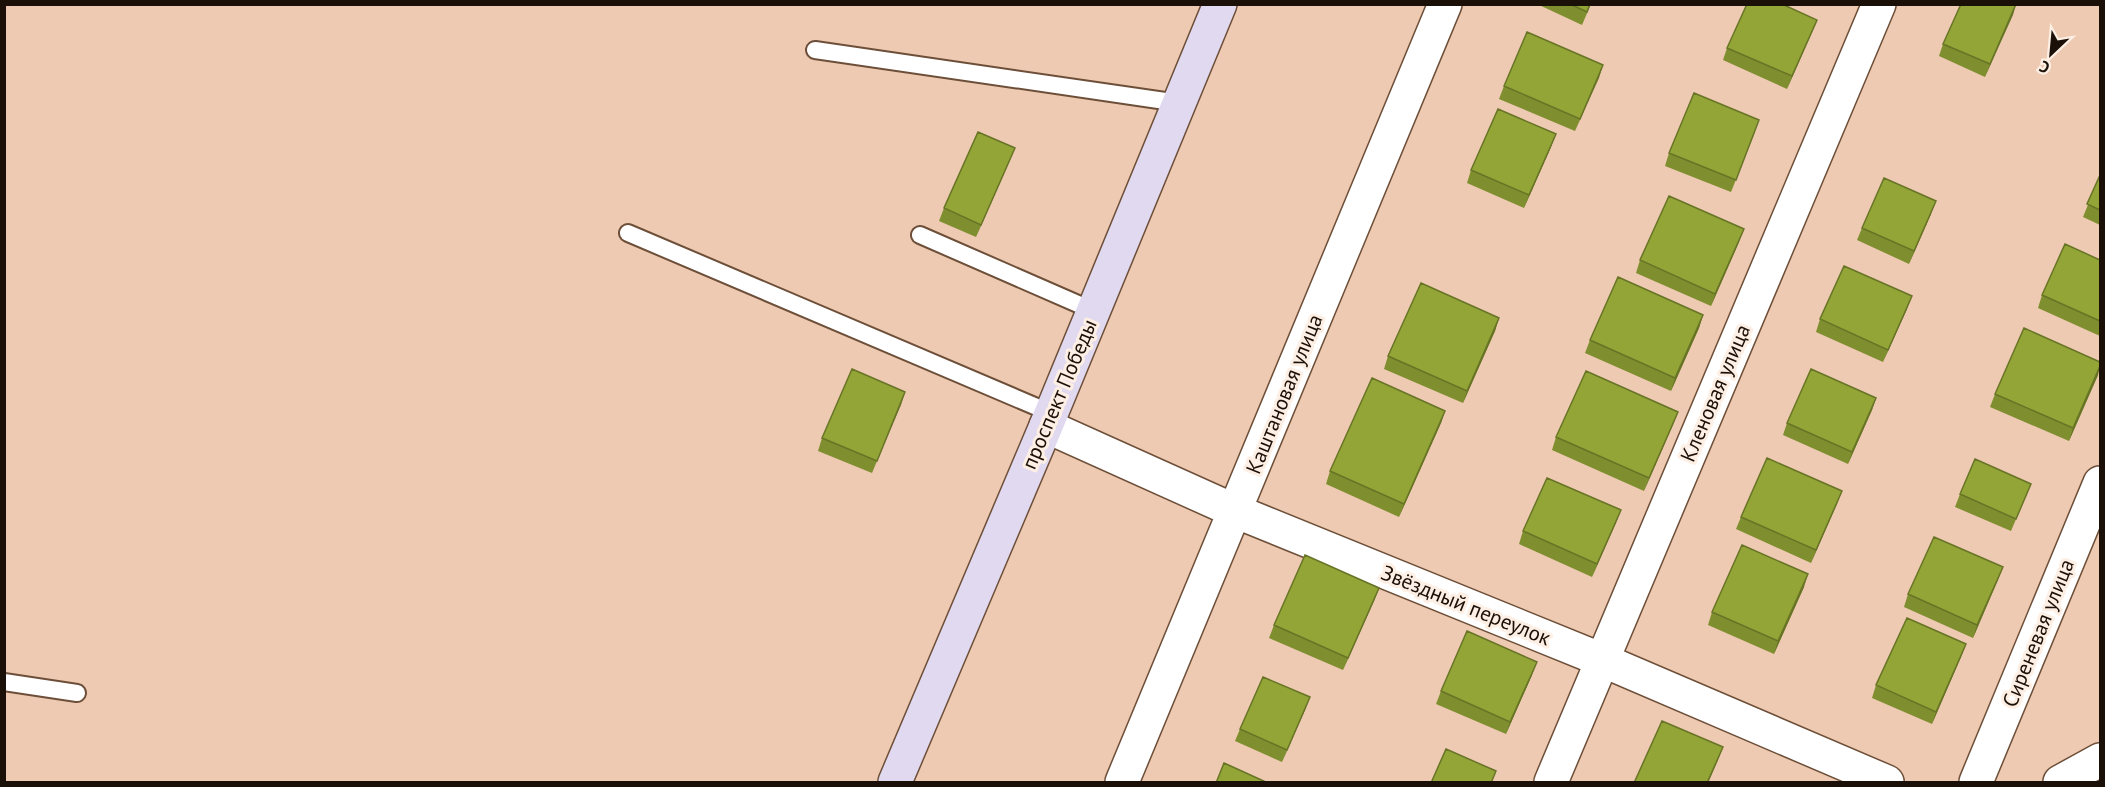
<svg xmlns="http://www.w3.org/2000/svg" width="2105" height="787" font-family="'PT Sans',sans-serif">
  <rect width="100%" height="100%" fill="#edcab1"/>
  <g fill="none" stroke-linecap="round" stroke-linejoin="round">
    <g stroke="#6d4f39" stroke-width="20">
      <path id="service" d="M 815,50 L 1179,103
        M 628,233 L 1051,413
        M 920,235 L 1094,311
        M 4,682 L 77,693"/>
    </g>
    <g stroke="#6d4f39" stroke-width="36">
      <path id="minor" d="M 1046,426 L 1235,511 L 1602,660 L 1887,782
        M 1122,782 L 1445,4
        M 1551,782 L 1879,4
        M 1976,782 L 2100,483
        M 2060,782 L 2100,760"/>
    </g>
    <g stroke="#6d4f39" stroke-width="36">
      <path id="secondary" d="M 895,782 L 1046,426 L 1220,4"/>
    </g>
    <use href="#service" stroke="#fff" stroke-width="16"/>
    <use href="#minor" stroke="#fff" stroke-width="33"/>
    <use href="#secondary" stroke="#e0d9f0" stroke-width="33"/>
  </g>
  <path fill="#7f8e2f" d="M 1537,4 L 1591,4 L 1582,25 Z
    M 2016,4 L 1985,77 L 1939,56 L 1943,44 Z
    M 1817,20 L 1812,32 L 1787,89 L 1723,60 L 1727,48 Z
    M 1603,65 L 1575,131 L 1499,99 L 1504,86 Z
    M 1755,132 L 1731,192 L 1665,166 L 1669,153 Z
    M 1551,147 L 1524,208 L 1467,183 L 1471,170 Z
    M 1010,160 L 976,237 L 939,221 L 944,208 Z
    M 2100,175 L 2100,225 L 2083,217 Z
    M 1931,214 L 1909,264 L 1857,240 L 1862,228 Z
    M 1739,242 L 1711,306 L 1636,273 L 1640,260 Z
    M 2100,260 L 2100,336 L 2038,308 L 2042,295 Z
    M 1907,309 L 1883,362 L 1816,332 L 1820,319 Z
    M 1703,315 L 1699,328 L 1671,391 L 1585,353 L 1590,340 Z
    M 1499,318 L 1495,331 L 1463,403 L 1384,369 L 1388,356 Z
    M 2098,375 L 2069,441 L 1990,407 L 1995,394 Z
    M 905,392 L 872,473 L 818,451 L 822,438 Z
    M 1876,398 L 1872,410 L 1848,464 L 1783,435 L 1787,423 Z
    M 1445,411 L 1441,423 L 1399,517 L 1326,484 L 1330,471 Z
    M 1678,412 L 1644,491 L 1552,450 L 1556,437 Z
    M 2031,484 L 2011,531 L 1955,507 L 1960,494 Z
    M 1842,491 L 1811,563 L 1736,529 L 1741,517 Z
    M 1621,510 L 1592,577 L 1519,544 L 1523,531 Z
    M 2003,567 L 1973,638 L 1904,607 L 1908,594 Z
    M 1804,587 L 1774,654 L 1708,625 L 1712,612 Z
    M 1379,588 L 1374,601 L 1343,670 L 1269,638 L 1274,625 Z
    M 1966,644 L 1961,657 L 1932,724 L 1872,698 L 1876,685 Z
    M 1532,675 L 1506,734 L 1436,704 L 1441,691 Z
    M 1310,697 L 1305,710 L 1282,762 L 1235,741 L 1240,729 Z"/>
  <path fill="#687426" d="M 2016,4 L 2013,15 L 1985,77 L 1990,64 Z
    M 1817,20 L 1812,32 L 1787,89 L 1792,76 Z
    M 1603,65 L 1599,78 L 1575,131 L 1580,119 Z
    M 1556,134 L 1551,147 L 1524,208 L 1529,195 Z
    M 1015,148 L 1010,160 L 976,237 L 981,225 Z
    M 1936,201 L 1931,214 L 1909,264 L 1914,251 Z
    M 1744,229 L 1739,242 L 1711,306 L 1715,294 Z
    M 1912,296 L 1907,309 L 1883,362 L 1888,350 Z
    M 1703,315 L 1699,328 L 1671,391 L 1675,378 Z
    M 1499,318 L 1495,331 L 1463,403 L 1467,391 Z
    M 2100,366 L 2098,375 L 2069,441 L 2073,428 Z
    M 905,392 L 901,405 L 872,473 L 877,461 Z
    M 1876,398 L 1872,410 L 1848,464 L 1852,452 Z
    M 1445,411 L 1441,423 L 1399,517 L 1404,504 Z
    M 1678,412 L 1673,425 L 1644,491 L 1649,478 Z
    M 1842,491 L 1837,504 L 1811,563 L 1816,550 Z
    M 1621,510 L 1616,523 L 1592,577 L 1597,564 Z
    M 2003,567 L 1998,580 L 1973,638 L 1977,625 Z
    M 1808,574 L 1804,587 L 1774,654 L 1778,641 Z
    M 1379,588 L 1374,601 L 1343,670 L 1348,658 Z
    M 1966,644 L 1961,657 L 1932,724 L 1936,712 Z
    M 1537,662 L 1532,675 L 1506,734 L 1510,722 Z
    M 1310,697 L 1305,710 L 1282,762 L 1287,750 Z
    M 1723,747 L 1718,760 L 1708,783 L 1707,783 Z"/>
  <path fill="#94a537" stroke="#687426" stroke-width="1.5" d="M 1570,4 L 1590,4 L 1587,12 Z
    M 1747,4 L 1782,4 L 1817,20 L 1792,76 L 1727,48 Z
    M 1961,4 L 2016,4 L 1990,64 L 1943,44 Z
    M 1527,32 L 1603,65 L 1580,119 L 1504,86 Z
    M 1694,93 L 1759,120 L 1736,180 L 1669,153 Z
    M 1498,109 L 1556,134 L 1529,195 L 1471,170 Z
    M 978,132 L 1015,148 L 981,225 L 944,208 Z
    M 2100,175 L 2100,210 L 2087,204 Z
    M 1884,178 L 1936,201 L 1914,251 L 1862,228 Z
    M 1669,196 L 1744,229 L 1715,294 L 1640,260 Z
    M 2065,244 L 2100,260 L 2100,321 L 2042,295 Z
    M 1844,266 L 1912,296 L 1888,350 L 1820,319 Z
    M 1618,277 L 1703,315 L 1675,378 L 1590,340 Z
    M 1421,283 L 1499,318 L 1467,391 L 1388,356 Z
    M 2024,328 L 2100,362 L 2100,366 L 2073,428 L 1995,394 Z
    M 852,369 L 905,392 L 877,461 L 822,438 Z
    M 1811,369 L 1876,398 L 1852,452 L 1787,423 Z
    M 1586,371 L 1678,412 L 1649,478 L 1556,437 Z
    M 1372,378 L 1445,411 L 1404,504 L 1330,471 Z
    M 1767,458 L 1842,491 L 1816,550 L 1741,517 Z
    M 1975,459 L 2031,484 L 2016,519 L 1960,494 Z
    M 1547,478 L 1621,510 L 1597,564 L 1523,531 Z
    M 1934,537 L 2003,567 L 1977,625 L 1908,594 Z
    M 1742,545 L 1808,574 L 1778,641 L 1712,612 Z
    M 1305,555 L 1379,588 L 1348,658 L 1274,625 Z
    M 1907,618 L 1966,644 L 1936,712 L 1876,685 Z
    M 1467,631 L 1537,662 L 1510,722 L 1441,691 Z
    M 1263,677 L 1310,697 L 1287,750 L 1240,729 Z
    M 1662,721 L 1723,747 L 1707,783 L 1634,783 Z
    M 1446,749 L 1496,771 L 1491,783 L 1431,783 Z
    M 1224,763 L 1268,783 L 1216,783 Z"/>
  <g text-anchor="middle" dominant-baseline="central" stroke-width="6" stroke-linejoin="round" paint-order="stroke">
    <g font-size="21" fill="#1b1007" stroke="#feefe5">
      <text transform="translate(1715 393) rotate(-67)">Кленовая улица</text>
      <text transform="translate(1059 394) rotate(-67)">проспект Победы</text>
      <text transform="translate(1284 394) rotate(-68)">Каштановая улица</text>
      <text transform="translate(1466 605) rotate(22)">Звёздный переулок</text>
      <text transform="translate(2038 633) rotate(-68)">Сиреневая улица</text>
    </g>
  </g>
  <rect width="2105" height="787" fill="none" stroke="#1b1007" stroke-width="12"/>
  <g transform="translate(2051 54) rotate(206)" stroke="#feefe5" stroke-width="4.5" paint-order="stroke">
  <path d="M0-4.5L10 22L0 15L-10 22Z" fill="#1b1007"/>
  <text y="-9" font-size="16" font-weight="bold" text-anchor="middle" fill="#1b1007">С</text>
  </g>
</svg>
